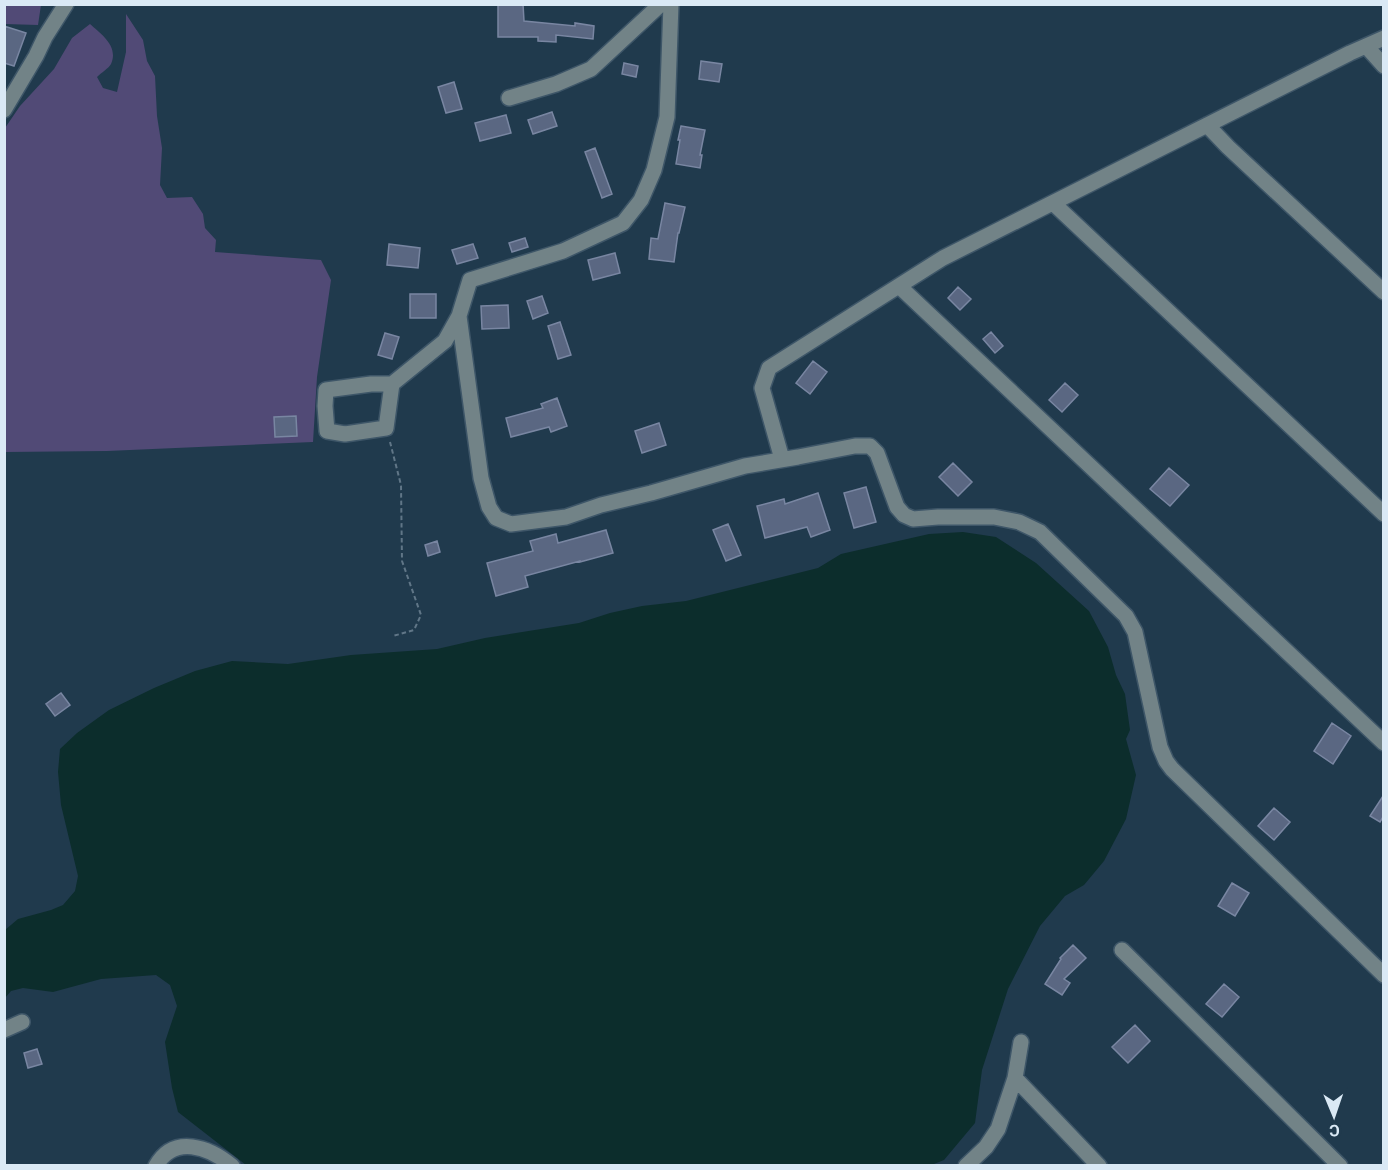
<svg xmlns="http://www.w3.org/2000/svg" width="1388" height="1170" font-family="Roboto,sans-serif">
  <rect width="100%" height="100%" fill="#203a4d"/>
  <path fill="#514a76" d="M 5,4 L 41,5 L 38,25 L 5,24 Z
    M 126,14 L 143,40 L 147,61 L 155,76 L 157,116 L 162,148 L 160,185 L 167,198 L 192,197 L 203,214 L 205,228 L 216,240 L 215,252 L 321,260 L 331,280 L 317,377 L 313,442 L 107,451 L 5,452 L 5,128 L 20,106 L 54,69 L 72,38 L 90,24 C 101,34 119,46 111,64 C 109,68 101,73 97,77 L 103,88 L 117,92 L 126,52 Z"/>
  <path fill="#0c2d2c" d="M 963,532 L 996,537 L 1036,563 L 1089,611 L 1108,647 L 1116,675 L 1125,694 L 1130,730 L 1126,739 L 1136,775 L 1126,819 L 1104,861 L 1084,885 L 1065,896 L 1040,926 L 1008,989 L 982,1070 L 975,1123 L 944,1160 L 929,1166 L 246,1165 L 178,1112 L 172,1088 L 165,1042 L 177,1006 L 170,985 L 156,975 L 101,979 L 53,992 L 23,988 L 11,991 L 5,998 L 5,930 L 18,919 L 51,910 L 63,905 L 75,891 L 78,876 L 61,805 L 58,772 L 60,749 L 77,733 L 109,710 L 154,688 L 195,671 L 232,661 L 288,664 L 351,655 L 437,649 L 485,638 L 579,623 L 610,613 L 642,606 L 686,601 L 818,568 L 841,554 L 929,534 Z"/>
  <path fill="#5a6782" stroke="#7986a2" stroke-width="1.5" d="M 498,4 L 523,4 L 524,21 L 575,26 L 575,23 L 594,26 L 593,39 L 556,35 L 556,42 L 538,41 L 538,37 L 498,37 Z
    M 4,26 L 26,33 L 14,66 L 4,63 Z
    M 701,61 L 722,64 L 719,82 L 699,79 Z
    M 624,63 L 638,66 L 636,77 L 622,74 Z
    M 454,82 L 462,109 L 446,113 L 438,87 Z
    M 552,112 L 557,126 L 533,134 L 528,120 Z
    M 506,115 L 511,133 L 480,141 L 475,123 Z
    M 681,126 L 705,130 L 700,155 L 702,155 L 700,168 L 676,164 L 680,140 L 678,140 Z
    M 595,148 L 612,194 L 602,198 L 585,152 Z
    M 665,203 L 685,207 L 679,233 L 678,233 L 674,262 L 649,259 L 651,238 L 658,239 Z
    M 525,238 L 528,247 L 512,252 L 509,243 Z
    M 389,244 L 420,248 L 418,268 L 387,265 Z
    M 473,244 L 478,258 L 457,264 L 452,250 Z
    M 615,253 L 620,273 L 593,280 L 588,260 Z
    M 958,287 L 971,299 L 960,310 L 948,298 Z
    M 410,294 L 436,294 L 436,318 L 410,318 Z
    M 542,296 L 548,313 L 533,319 L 527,301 Z
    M 508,305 L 509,328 L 482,329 L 481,306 Z
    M 560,322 L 571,355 L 558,359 L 548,326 Z
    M 991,332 L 1003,346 L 995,353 L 983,339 Z
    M 385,333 L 399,337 L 392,359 L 378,355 Z
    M 813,361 L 827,372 L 810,394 L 796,383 Z
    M 1065,383 L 1078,395 L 1062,412 L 1049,400 Z
    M 557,398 L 567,426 L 551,432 L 549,427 L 511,437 L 506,418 L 543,408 L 541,404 Z
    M 296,416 L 297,436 L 275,437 L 274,417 Z
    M 659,423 L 666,445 L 642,453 L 635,431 Z
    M 953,463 L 972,482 L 958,496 L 939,477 Z
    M 1169,468 L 1189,485 L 1170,506 L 1150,489 Z
    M 866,487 L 876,522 L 854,528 L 844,493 Z
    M 818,493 L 830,530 L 811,537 L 807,527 L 765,538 L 757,506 L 784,499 L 785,504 Z
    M 728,524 L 741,555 L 726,561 L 713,530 Z
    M 606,530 L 613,553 L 580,562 L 580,561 L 525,576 L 528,587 L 496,596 L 487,563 L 533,551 L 530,541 L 556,534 L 558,543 Z
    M 437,541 L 440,552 L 428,556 L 425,545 Z
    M 61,693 L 70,705 L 55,716 L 46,704 Z
    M 1332,723 L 1351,736 L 1333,764 L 1314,751 Z
    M 1383,796 L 1383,817 L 1380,822 L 1370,816 Z
    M 1274,808 L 1290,822 L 1274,840 L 1258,826 Z
    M 1232,883 L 1249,893 L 1235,916 L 1218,906 Z
    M 1073,945 L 1086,958 L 1064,979 L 1070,983 L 1062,995 L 1045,984 L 1061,959 L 1060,958 Z
    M 1224,984 L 1239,997 L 1222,1017 L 1206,1004 Z
    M 1135,1025 L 1150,1041 L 1128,1063 L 1112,1047 Z
    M 37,1049 L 42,1064 L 28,1068 L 24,1053 Z"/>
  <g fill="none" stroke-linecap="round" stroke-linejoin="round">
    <g stroke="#3e5668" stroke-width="18">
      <path id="minor" d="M 1366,46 L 1384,66
        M 509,98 L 556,84 L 591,69 L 661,4
        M 4,110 L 36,56 L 45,37 L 66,4
        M 1207,125 L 1228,147 L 1384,292
        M 1053,203 L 1384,514
        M 899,286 L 1384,743
        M 459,316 L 481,478 L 489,507 L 496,518 L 511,524 L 566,517 L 601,505 L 651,493 L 745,466 L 798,457 L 855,446 L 870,446 L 877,453 L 897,507 L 904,515 L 913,519 L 938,517 L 994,517 L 1019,522 L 1040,532 L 1126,616 L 1135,632 L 1160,747 L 1166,761 L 1172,769 L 1384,975
        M 392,384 L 386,428 L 345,434 L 327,431 L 325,406 L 326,390 L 371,384 L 392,384 L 445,341 L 459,316 L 470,280 L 563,251 L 623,223 L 641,200 L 654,170 L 667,117 L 671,4
        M 782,459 L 762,388 L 769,368 L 943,258 L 1350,53 L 1384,38
        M 1122,950 L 1340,1166
        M 4,1030 L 22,1022
        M 1021,1042 L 1015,1078 L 1099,1166
        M 156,1166 C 174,1134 209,1147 232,1166
        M 966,1166 L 986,1147 L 998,1129 L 1015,1078"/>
    </g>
    <path stroke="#607687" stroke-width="2" stroke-dasharray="4.5 3" stroke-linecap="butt" d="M 390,442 L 401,485 L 402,561 L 421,615 L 414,630 L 393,636"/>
    <use href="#minor" stroke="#728387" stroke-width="15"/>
  </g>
  <rect width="1388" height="1170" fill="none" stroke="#dae9f5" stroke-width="12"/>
  <g transform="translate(1334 1116) rotate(178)" stroke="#203a4d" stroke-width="4.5" paint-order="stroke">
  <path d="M0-4.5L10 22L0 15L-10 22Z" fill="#dae9f5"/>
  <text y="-9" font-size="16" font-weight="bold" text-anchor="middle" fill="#dae9f5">С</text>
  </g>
</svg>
